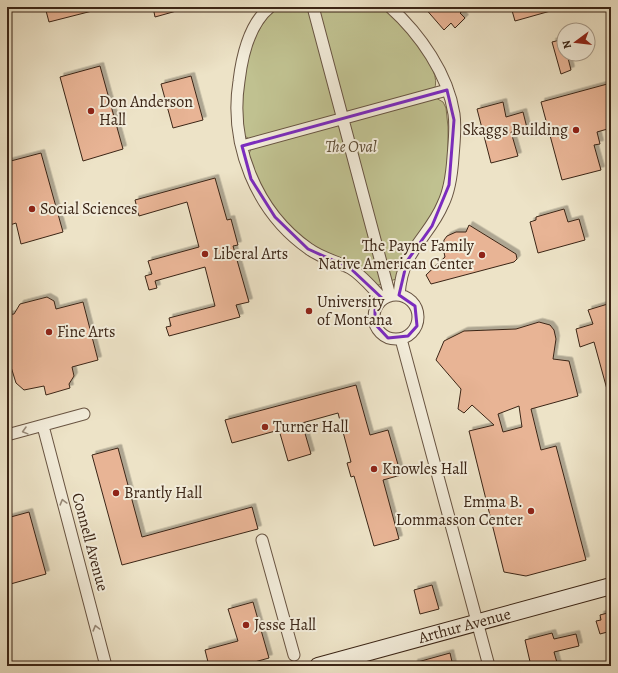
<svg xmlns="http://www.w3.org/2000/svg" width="618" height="673" font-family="Alegreya,serif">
  <defs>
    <filter id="shadow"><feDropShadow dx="3.5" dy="-3.5" stdDeviation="0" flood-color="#0004"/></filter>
  </defs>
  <rect width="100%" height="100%" fill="#ede3c7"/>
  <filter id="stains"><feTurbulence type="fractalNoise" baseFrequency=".005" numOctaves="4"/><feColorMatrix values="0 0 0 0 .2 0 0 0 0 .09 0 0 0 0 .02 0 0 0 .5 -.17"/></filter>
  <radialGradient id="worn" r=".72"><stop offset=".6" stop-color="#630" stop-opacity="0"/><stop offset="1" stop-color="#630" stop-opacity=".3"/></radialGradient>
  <path fill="#c0c190" stroke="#7e7353" d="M 277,7 L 384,7 C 399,22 445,68 434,90 L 436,98 L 443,102 L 446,108 L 448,127 L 448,166 L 444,183 L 440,202 L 396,279 L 376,286 C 335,261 291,239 265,196 C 258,184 254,169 248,156 L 252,147 L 251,140 L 243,135 C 237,93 244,37 277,7 Z"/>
  <path fill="#e8b495" stroke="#3b2516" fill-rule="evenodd" filter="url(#shadow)" d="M 45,7 L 96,7 L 96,10 L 49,22 Z
    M 153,7 L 180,7 L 180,10 L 155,17 Z
    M 424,7 L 467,7 L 460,13 L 465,18 L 455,28 L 451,23 L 444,30 Z
    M 511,7 L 554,7 L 554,10 L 515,21 Z
    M 564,39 L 564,54 L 567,54 L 571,70 L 561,74 L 552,42 Z
    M 100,66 L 123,149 L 83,161 L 60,77 Z
    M 191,76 L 203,120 L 173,128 L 161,84 Z
    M 611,83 L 611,128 L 597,132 L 600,144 L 594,145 L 601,170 L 562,180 L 541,102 Z
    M 503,102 L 506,117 L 523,112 L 527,128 L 511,132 L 518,156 L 491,163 L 477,109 Z
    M 41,153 L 63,232 L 21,244 L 16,223 L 7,226 L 7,162 Z
    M 215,178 L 227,220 L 231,219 L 238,245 L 233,246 L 249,302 L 236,305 L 240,317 L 169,336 L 166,327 L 171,326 L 169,318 L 215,306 L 205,267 L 155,281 L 157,288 L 149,290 L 145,276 L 152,274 L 148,261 L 199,247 L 187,202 L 139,216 L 135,200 Z
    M 564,209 L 568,222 L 579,219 L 585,240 L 538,253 L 530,222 L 536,220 L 536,217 Z
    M 469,225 L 516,254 L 517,259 L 514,262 L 431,284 L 426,275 L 445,257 L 443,248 L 444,240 L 447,236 L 456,232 L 466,232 Z
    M 47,297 L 54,301 L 56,309 L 83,302 L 98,360 L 72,367 L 74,376 L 69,384 L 70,388 L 46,395 L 44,386 L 24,390 L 16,383 L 7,354 L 7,315 L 14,314 L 20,304 Z
    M 611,303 L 611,393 L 608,393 L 594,342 L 580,347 L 576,329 L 593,324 L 588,310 Z
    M 539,322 L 550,325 L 554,330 L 556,339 L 553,359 L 569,361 L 578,396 L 531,409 L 541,450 L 556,446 L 586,560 L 526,576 L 504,572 L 469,431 L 494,425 L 472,405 L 464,413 L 458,409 L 461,389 L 436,360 L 444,341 L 464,331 L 516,329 ZM 519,406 L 522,427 L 503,432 L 498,414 Z
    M 356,385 L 370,435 L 388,430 L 401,475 L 383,480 L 399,539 L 374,546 L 354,476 L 351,477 L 347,463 L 351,462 L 338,413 L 302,423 L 311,454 L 288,461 L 279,430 L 232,443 L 225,420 Z
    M 118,448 L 142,537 L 252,507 L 258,529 L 122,565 L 92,455 Z
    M 29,512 L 46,574 L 7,585 L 7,518 Z
    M 432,585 L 439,609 L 420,614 L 414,590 Z
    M 253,602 L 269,658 L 240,666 L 209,666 L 205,650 L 238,641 L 228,609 Z
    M 611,612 L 611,631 L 600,634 L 596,621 L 601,620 L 600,615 Z
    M 552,633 L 554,639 L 576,634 L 579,646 L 554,652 L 558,666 L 531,666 L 525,640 Z
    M 450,653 L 453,666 L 414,666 L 414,663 Z"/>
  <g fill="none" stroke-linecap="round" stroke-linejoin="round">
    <g stroke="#685442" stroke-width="13">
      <path id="street" d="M 270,7 C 249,24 242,56 239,81 C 229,144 256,212 309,249 C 321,258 336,261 350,268 C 362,275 373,289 383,299
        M 313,7 L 390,296
        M 390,7 C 420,34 448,74 454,114 C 456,128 454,143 453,157 C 452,172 450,190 443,204 C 434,226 418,240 408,260 C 402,271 400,283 399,295
        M 242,146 L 447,90
        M374 317a22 22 0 1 1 44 0a22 22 0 1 1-44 0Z
        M 401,339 L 489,666
        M 43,426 L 106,666
        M 7,435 L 84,414
        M 262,540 L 294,655"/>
    </g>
    <g stroke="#3b2516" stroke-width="18">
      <g id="secondary">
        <path id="s1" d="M 318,666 L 611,586"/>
      </g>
    </g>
    <use href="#street" stroke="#f3eddb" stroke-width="11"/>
    <use href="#secondary" stroke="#f3eddb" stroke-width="16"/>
  </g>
  <defs><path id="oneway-chevron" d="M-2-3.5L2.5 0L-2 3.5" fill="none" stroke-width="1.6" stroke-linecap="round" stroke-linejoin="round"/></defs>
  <g stroke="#978978">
    <use href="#oneway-chevron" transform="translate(25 431) rotate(165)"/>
    <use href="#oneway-chevron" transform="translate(63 502) rotate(-105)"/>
    <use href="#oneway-chevron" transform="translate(96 628) rotate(-105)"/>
  </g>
  <path fill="none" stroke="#7b2cbf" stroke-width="3" stroke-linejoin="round" d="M 447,90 L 454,120 L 449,185 L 432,226 L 407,261 L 399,295 L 415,306 L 417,326 L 408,336 L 388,338 L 375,324 L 375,310 L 383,299 L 350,268 L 308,249 L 275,217 L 251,179 L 242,146 Z"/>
  <g fill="#8f2418" stroke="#f3eddb" stroke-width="1.5">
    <circle cx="91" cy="111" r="4"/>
    <circle cx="576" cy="130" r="4"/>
    <circle cx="32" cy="209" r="4"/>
    <circle cx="205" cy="254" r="4"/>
    <circle cx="482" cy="255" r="4"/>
    <circle cx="309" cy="311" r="4"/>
    <circle cx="49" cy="332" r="4"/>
    <circle cx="265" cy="427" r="4"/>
    <circle cx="374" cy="469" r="4"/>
    <circle cx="116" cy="493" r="4"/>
    <circle cx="531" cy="511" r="4"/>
    <circle cx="246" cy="625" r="4"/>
  </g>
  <g text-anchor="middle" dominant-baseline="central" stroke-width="4" stroke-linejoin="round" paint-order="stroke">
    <g font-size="16" fill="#3b2516" stroke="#f3eddb" text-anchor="start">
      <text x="99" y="102">Don Anderson<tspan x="99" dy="18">Hall</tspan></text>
      <text x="568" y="130" text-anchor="end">Skaggs Building</text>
      <text x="40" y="209">Social Sciences</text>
      <text x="474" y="246" text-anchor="end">The Payne Family<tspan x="474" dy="18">Native American Center</tspan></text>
      <text x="213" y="254">Liberal Arts</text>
      <text x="317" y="302">University<tspan x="317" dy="18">of Montana</tspan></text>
      <text x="57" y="332">Fine Arts</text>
      <text x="273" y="427">Turner Hall</text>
      <text x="382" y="469">Knowles Hall</text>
      <text x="124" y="493">Brantly Hall</text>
      <text x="523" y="502" text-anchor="end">Emma B.<tspan x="523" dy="18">Lommasson Center</tspan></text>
      <text x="254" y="625">Jesse Hall</text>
    </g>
    <g font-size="16" font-style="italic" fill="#5c4c34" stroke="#f3eddb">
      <text x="351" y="147">The Oval</text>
    </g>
    <g font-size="16" fill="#3b2516" stroke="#f3eddb">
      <text transform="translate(90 542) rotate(75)">Connell Avenue</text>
      <text stroke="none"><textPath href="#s1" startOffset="152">Arthur Avenue</textPath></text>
    </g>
  </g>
  <rect width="618" height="673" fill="none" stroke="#ede3c7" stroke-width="24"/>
  <rect x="8" y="8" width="602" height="657" fill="none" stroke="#3b2516" stroke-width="2"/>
  <rect x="12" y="12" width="594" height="649" fill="none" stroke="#3b2516"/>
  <g transform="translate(576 42) rotate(255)"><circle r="19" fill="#f3eddb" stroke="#a99d8c"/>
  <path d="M0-3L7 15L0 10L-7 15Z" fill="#8f2418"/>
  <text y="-6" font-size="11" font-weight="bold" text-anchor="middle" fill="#3b2516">N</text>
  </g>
  <rect width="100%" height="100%" filter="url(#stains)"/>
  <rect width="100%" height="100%" fill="url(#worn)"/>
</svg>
